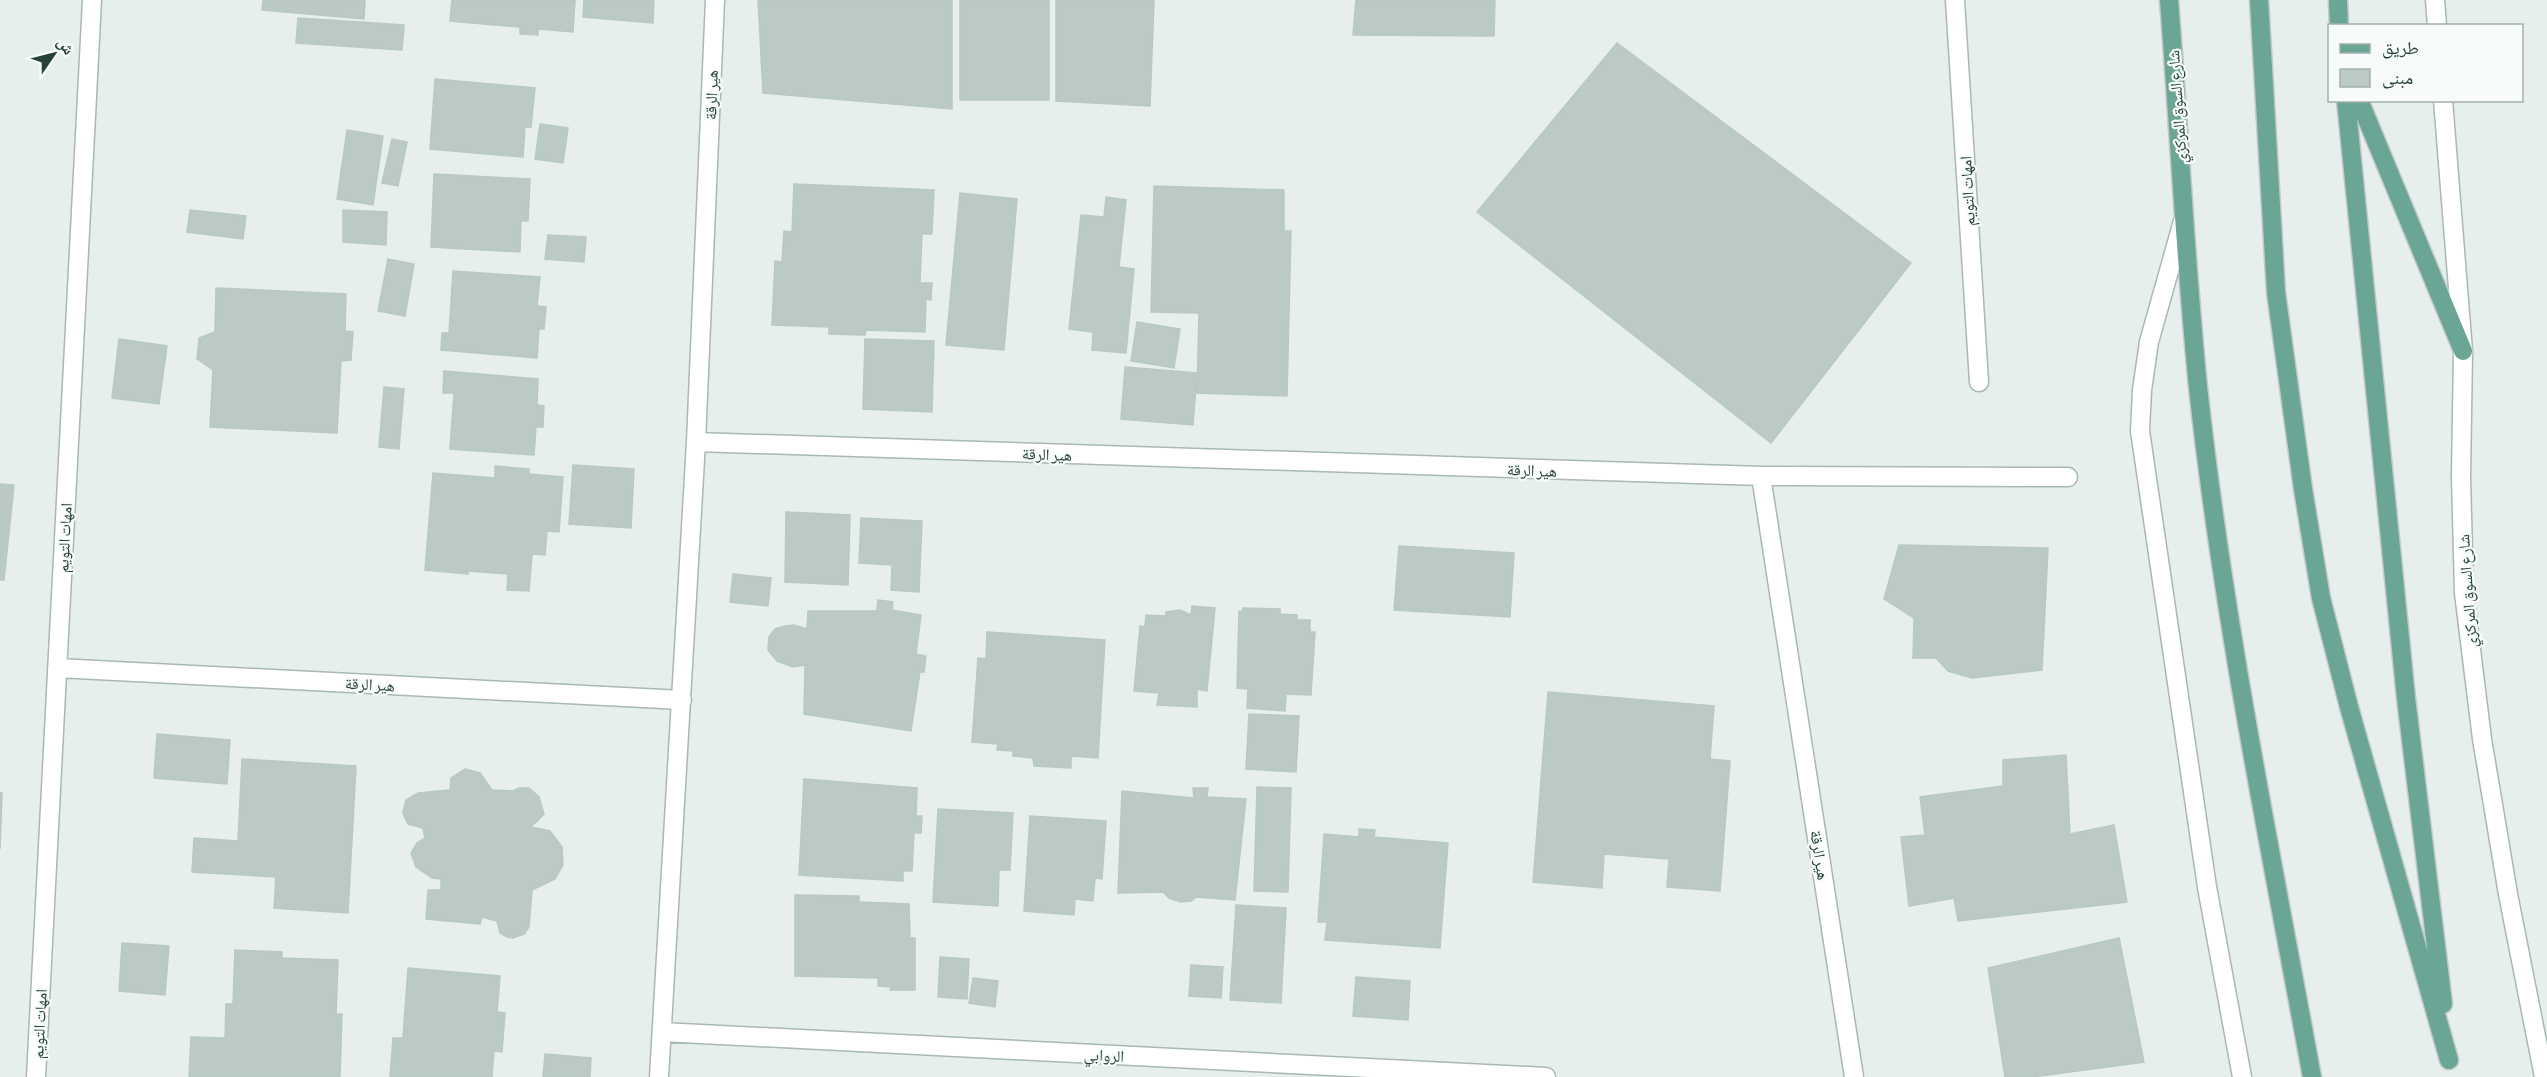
<svg xmlns="http://www.w3.org/2000/svg" width="2547" height="1077" font-family="'Asap Condensed','Noto Naskh Arabic',sans-serif">
  <rect width="100%" height="100%" fill="#e6efeb"/>
  <path fill="#bbcac4" stroke="#b8c9c2" stroke-width="1.5" d="M 263,0 L 365,0 L 364,19 L 262,10 Z
    M 452,0 L 575,0 L 573,32 L 538,29 L 538,35 L 520,34 L 520,27 L 450,21 Z
    M 584,0 L 654,0 L 653,23 L 583,17 Z
    M 758,0 L 952,0 L 952,109 L 763,93 Z
    M 960,0 L 1049,0 L 1049,100 L 960,100 Z
    M 1056,0 L 1154,0 L 1150,106 L 1056,101 Z
    M 1356,0 L 1495,0 L 1494,36 L 1353,35 Z
    M 298,18 L 404,25 L 402,50 L 296,43 Z
    M 1617,43 L 1911,263 L 1771,443 L 1477,212 Z
    M 435,79 L 535,88 L 531,127 L 525,127 L 523,157 L 430,149 Z
    M 540,124 L 568,128 L 563,163 L 535,159 Z
    M 347,130 L 383,136 L 373,205 L 337,199 Z
    M 392,139 L 407,142 L 398,186 L 382,183 Z
    M 434,174 L 530,179 L 528,221 L 521,221 L 520,252 L 431,247 Z
    M 794,184 L 934,190 L 932,234 L 922,234 L 920,283 L 932,283 L 931,300 L 926,299 L 925,332 L 866,330 L 865,335 L 829,334 L 829,327 L 772,325 L 775,261 L 782,262 L 784,231 L 792,232 Z
    M 1154,186 L 1284,190 L 1284,231 L 1291,231 L 1287,396 L 1197,393 L 1199,313 L 1151,312 Z
    M 960,193 L 1017,199 L 1004,350 L 946,345 Z
    M 1106,197 L 1126,200 L 1119,267 L 1134,269 L 1126,353 L 1092,350 L 1093,332 L 1069,329 L 1081,215 L 1104,217 Z
    M 190,210 L 246,216 L 243,239 L 187,232 Z
    M 343,210 L 387,212 L 386,245 L 343,242 Z
    M 548,235 L 586,237 L 584,262 L 545,259 Z
    M 388,259 L 414,264 L 405,316 L 378,311 Z
    M 453,271 L 540,277 L 537,306 L 546,307 L 544,329 L 539,329 L 537,358 L 441,350 L 442,333 L 449,333 Z
    M 216,288 L 346,294 L 345,331 L 353,332 L 351,360 L 341,361 L 337,433 L 210,427 L 213,370 L 197,359 L 199,338 L 215,332 Z
    M 1137,322 L 1180,329 L 1174,368 L 1131,361 Z
    M 119,339 L 167,346 L 159,404 L 112,398 Z
    M 865,339 L 934,341 L 932,412 L 863,409 Z
    M 1125,367 L 1197,373 L 1193,425 L 1121,419 Z
    M 444,371 L 538,379 L 537,405 L 544,406 L 543,427 L 536,427 L 534,455 L 450,449 L 454,393 L 443,393 Z
    M 384,387 L 404,389 L 399,449 L 379,447 Z
    M 573,465 L 634,469 L 631,528 L 569,524 Z
    M 495,466 L 529,469 L 529,474 L 563,477 L 559,532 L 547,531 L 545,555 L 532,554 L 529,591 L 507,590 L 508,574 L 468,571 L 468,574 L 425,570 L 433,473 L 495,478 Z
    M 0,484 L 14,485 L 4,580 L 0,580 Z
    M 786,512 L 850,515 L 848,585 L 785,582 Z
    M 861,518 L 922,521 L 919,592 L 891,590 L 892,565 L 859,563 Z
    M 1899,545 L 2048,548 L 2042,670 L 1972,678 L 1948,671 L 1936,658 L 1913,658 L 1914,618 L 1884,599 Z
    M 1399,546 L 1514,553 L 1510,617 L 1394,610 Z
    M 733,574 L 771,578 L 768,606 L 730,602 Z
    M 878,600 L 893,602 L 892,610 L 921,615 L 916,654 L 926,656 L 924,672 L 920,672 L 911,731 L 804,714 L 805,665 L 793,667 L 777,661 L 768,650 L 769,637 L 775,629 L 785,626 L 794,625 L 807,629 L 808,611 L 877,611 Z
    M 1192,606 L 1215,608 L 1207,691 L 1197,689 L 1197,707 L 1157,705 L 1159,693 L 1134,691 L 1140,626 L 1145,627 L 1146,615 L 1166,616 L 1166,612 L 1180,610 L 1191,615 Z
    M 1243,608 L 1280,609 L 1280,614 L 1297,615 L 1297,620 L 1310,620 L 1310,632 L 1315,632 L 1311,695 L 1286,694 L 1285,711 L 1247,708 L 1248,689 L 1237,688 L 1239,611 L 1242,612 Z
    M 987,632 L 1105,640 L 1098,758 L 1071,756 L 1071,768 L 1034,766 L 1033,758 L 1013,756 L 1013,751 L 997,750 L 998,744 L 972,742 L 978,658 L 986,659 Z
    M 1548,692 L 1714,706 L 1710,759 L 1730,761 L 1720,891 L 1667,887 L 1669,859 L 1604,854 L 1602,888 L 1533,882 Z
    M 1249,714 L 1299,716 L 1296,772 L 1246,769 Z
    M 157,734 L 230,740 L 227,784 L 154,778 Z
    M 2066,755 L 2070,834 L 2114,825 L 2127,902 L 1958,921 L 1954,898 L 1909,906 L 1901,837 L 1925,835 L 1920,797 L 2003,786 L 2003,760 Z
    M 242,759 L 356,766 L 348,913 L 274,908 L 276,877 L 192,872 L 194,838 L 238,841 Z
    M 465,769 L 480,773 L 492,790 L 513,791 L 519,788 L 529,788 L 539,797 L 544,814 L 531,827 L 550,831 L 562,847 L 563,865 L 555,879 L 532,890 L 529,927 L 524,934 L 513,938 L 507,937 L 500,933 L 497,921 L 482,917 L 480,924 L 426,919 L 428,890 L 441,890 L 441,879 L 432,878 L 416,867 L 411,853 L 417,843 L 425,838 L 423,828 L 408,824 L 405,818 L 403,813 L 406,800 L 418,793 L 450,790 L 451,778 Z
    M 804,779 L 917,788 L 916,816 L 922,816 L 921,833 L 914,833 L 912,871 L 903,871 L 903,881 L 799,875 Z
    M 1257,787 L 1291,788 L 1288,892 L 1254,891 Z
    M 1193,788 L 1208,788 L 1207,797 L 1246,799 L 1235,900 L 1196,897 L 1191,901 L 1181,902 L 1169,898 L 1163,892 L 1118,893 L 1122,791 L 1194,798 Z
    M 0,793 L 2,793 L 0,849 Z
    M 938,809 L 1013,813 L 1010,870 L 999,870 L 998,906 L 933,902 Z
    M 1030,816 L 1106,821 L 1102,879 L 1095,878 L 1093,901 L 1075,899 L 1074,915 L 1024,911 Z
    M 1359,829 L 1375,830 L 1374,837 L 1448,843 L 1440,948 L 1325,940 L 1327,922 L 1318,922 L 1324,834 L 1359,837 Z
    M 795,895 L 859,896 L 859,902 L 909,904 L 910,938 L 915,938 L 915,990 L 890,990 L 891,987 L 878,986 L 878,978 L 795,976 Z
    M 1236,905 L 1286,908 L 1281,1003 L 1230,1000 Z
    M 2119,938 L 2144,1062 L 2032,1077 L 2005,1077 L 1988,968 Z
    M 122,943 L 169,946 L 165,995 L 119,991 Z
    M 235,950 L 282,952 L 282,958 L 338,960 L 336,1014 L 342,1014 L 340,1077 L 189,1077 L 191,1037 L 225,1038 L 226,1004 L 233,1004 Z
    M 940,957 L 969,959 L 967,999 L 938,997 Z
    M 1191,965 L 1223,967 L 1221,998 L 1189,996 Z
    M 408,968 L 500,976 L 497,1012 L 505,1013 L 502,1052 L 494,1051 L 492,1077 L 390,1077 L 393,1038 L 403,1038 Z
    M 1356,977 L 1410,981 L 1408,1020 L 1353,1016 Z
    M 973,978 L 998,981 L 995,1007 L 969,1003 Z
    M 545,1054 L 591,1058 L 590,1077 L 543,1077 Z"/>
  <g fill="none" stroke-linecap="round" stroke-linejoin="round">
    <g stroke="#a8b8b2" stroke-width="21">
      <path id="minor" d="M 1955,0 L 1979,382
        M 2435,0 L 2437,26
        M 2443,100 L 2463,351 L 2461,476 L 2464,593 L 2482,739 L 2508,894 L 2544,1077
        M 2183,221 L 2149,342 L 2142,390 L 2140,431 L 2207,887 L 2242,1077
        M 696,442 L 1761,476 L 2068,477
        M 1761,476 L 1854,1077
        M 57,668 L 682,700
        M 662,1032 L 1546,1077
        M 36,1077 L 92,0
        M 659,1077 L 696,442 L 715,0"/>
    </g>
    <g stroke="#c2cac8" stroke-width="21">
      <path id="major" d="M 2169,0 C 2179,129 2185,258 2198,387 C 2223,618 2270,848 2312,1077
        M 2259,0 L 2276,292 L 2303,489 L 2321,598 L 2349,707 L 2449,1060
        M 2338,0 L 2339,26
        M 2346,100 L 2406,698 L 2443,1004
        M 2359,100 L 2463,351"/>
    </g>
    <use href="#minor" stroke="#fff" stroke-width="18"/>
    <use href="#major" stroke="#6aa596" stroke-width="18"/>
  </g>
  <g text-anchor="middle" dominant-baseline="central" stroke-width="4.5" stroke-linejoin="round" paint-order="stroke">
    <g font-size="16" fill="#24423a" stroke="#f7fbf9">
      <text transform="translate(711 95) rotate(-88)">هير الرقة</text>
      <text transform="translate(2177 107) rotate(-94)">شارع السوق المركزي</text>
      <text transform="translate(1967 191) rotate(-93)">امهات التويم</text>
      <text transform="translate(1047 454) rotate(2)">هير الرقة</text>
      <text transform="translate(1532 470) rotate(2)">هير الرقة</text>
      <text transform="translate(64 538) rotate(-87)">امهات التويم</text>
      <text transform="translate(2467 591) rotate(-94)">شارع السوق المركزي</text>
      <text transform="translate(370 684) rotate(3)">هير الرقة</text>
      <text transform="translate(1820 855) rotate(81)">هير الرقة</text>
      <text transform="translate(39 1024) rotate(-87)">امهات التويم</text>
      <text transform="translate(1104 1055) rotate(3)">الروابي</text>
    </g>
  </g>
  <rect x="2328" y="24" width="195" height="78" fill="#f7fbf9" stroke="#a3b1ad" stroke-width="1.5"/>
  <rect x="2340" y="44" width="30" height="9" fill="#6aa596" stroke="#a3b1ad" stroke-width="1.5"/>
  <text x="2382" y="54" font-size="18" fill="#24423a">طريق</text>
  <rect x="2340" y="69" width="30" height="18" fill="#bbcac4" stroke="#a3b1ad" stroke-width="1.5"/>
  <text x="2382" y="84" font-size="18" fill="#24423a">مبنى</text>
  <g transform="translate(54 54) rotate(55)" stroke="#f7fbf9" stroke-width="4.5" paint-order="stroke">
  <path d="M0-4.5L10 22L0 15L-10 22Z" fill="#24423a"/>
  <text y="-9" font-size="16" font-weight="bold" text-anchor="middle" fill="#24423a">ش</text>
  </g>
</svg>
